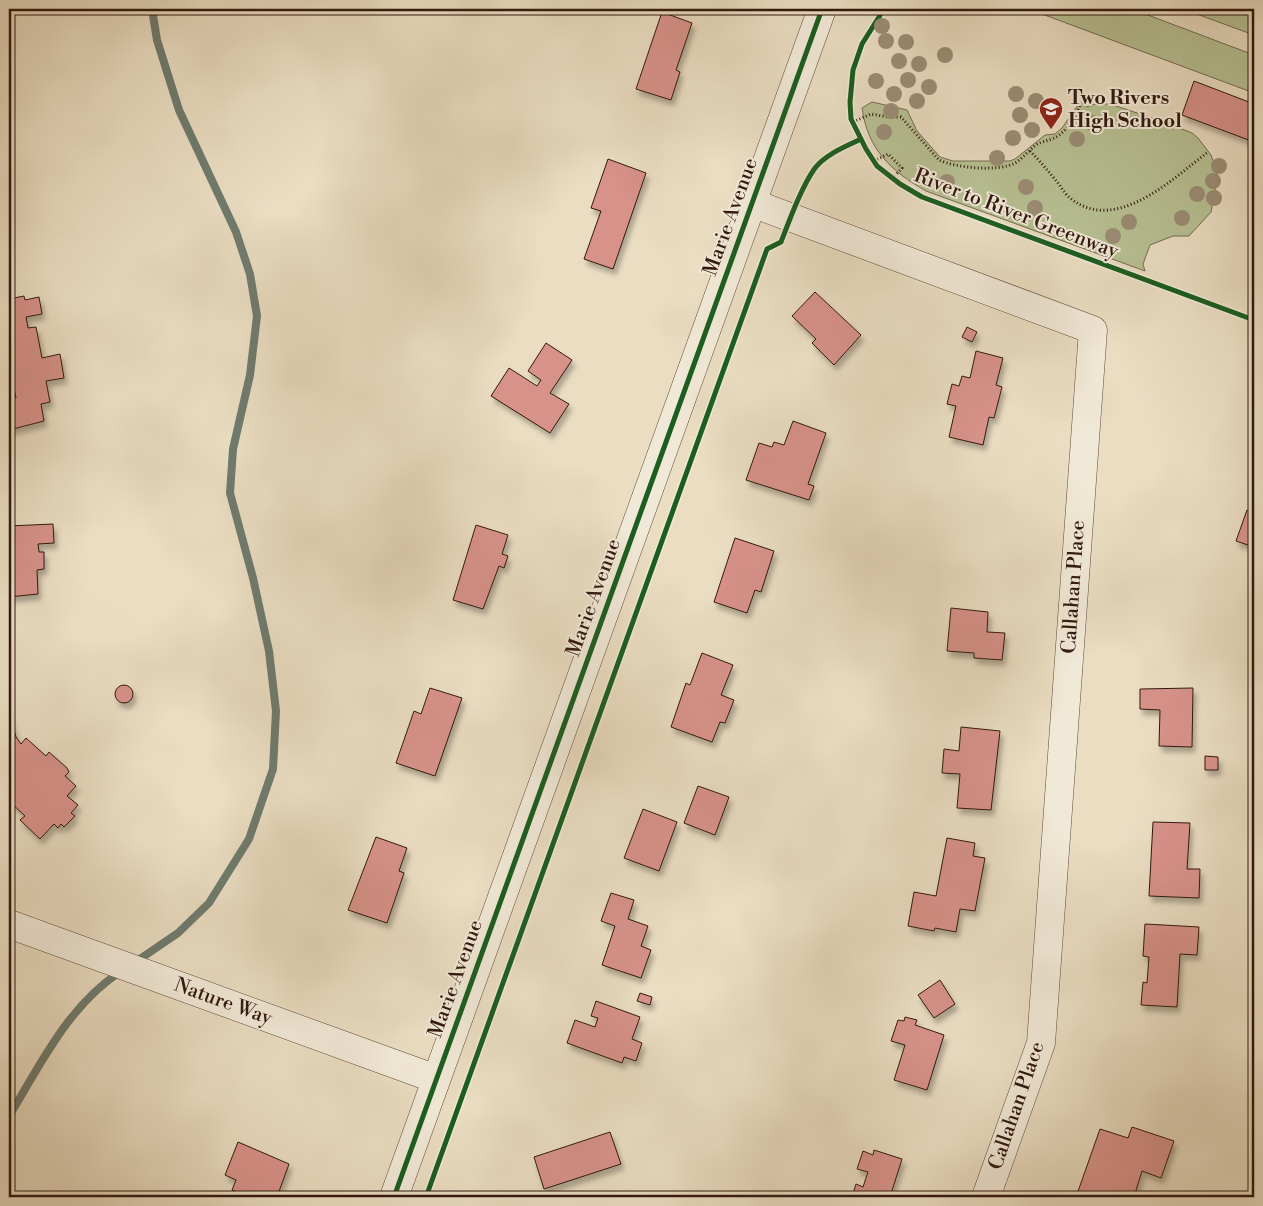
<svg xmlns="http://www.w3.org/2000/svg" width="1263" height="1206" font-family="'Libre Bodoni',serif">
  <defs>
    <filter id="shadow"><feDropShadow dx="3" dy="5.5" stdDeviation="2.5" flood-color="#0004"/></filter>
  </defs>
  <rect width="100%" height="100%" fill="#eaddc2"/>
  <filter id="stains"><feTurbulence type="fractalNoise" baseFrequency=".004" numOctaves="4"/><feColorMatrix values="0 0 0 0 .2 0 0 0 0 .09 0 0 0 0 .02 0 0 0 .5 -.17"/></filter>
  <radialGradient id="worn" r=".72"><stop offset=".6" stop-color="#630" stop-opacity="0"/><stop offset="1" stop-color="#630" stop-opacity=".3"/></radialGradient>
  <path fill="#b7c093" stroke="#746c51" d="M 1043,9 L 1132,9 L 1254,55 L 1254,93 L 1042,14 Z
    M 1183,9 L 1254,9 L 1254,35 Z
    M 872,102 L 907,110 L 917,131 L 940,157 L 953,161 L 1010,161 L 1015,159 L 1045,135 L 1055,134 L 1062,128 L 1080,102 L 1087,107 L 1095,104 L 1110,104 L 1167,123 L 1192,133 L 1198,138 L 1211,155 L 1217,171 L 1217,179 L 1211,212 L 1189,236 L 1173,236 L 1150,245 L 1143,264 L 1145,271 L 926,191 C 891,171 868,150 862,108 Z"/>
  <g fill="none" stroke-linecap="round" stroke-linejoin="round">
    <path stroke="#6f7b6e" stroke-width="8" d="M 134,963 L 178,933 L 209,903 L 249,839 L 273,769 L 276,711 L 269,651 L 253,578 L 230,493 L 233,449 L 250,375 L 257,316 L 250,274 L 236,232 L 179,110 L 157,40 L 152,9
      M 9,1116 C 41,1064 68,1006 120,972"/>
  </g>
  <path fill="#d7928a" stroke="#32190f" filter="url(#shadow)" d="M 662,12 L 692,23 L 676,70 L 680,72 L 671,100 L 636,89 Z
    M 1194,81 L 1254,104 L 1254,142 L 1182,115 Z
    M 608,159 L 646,173 L 613,269 L 584,259 L 601,211 L 591,208 Z
    M 815,292 L 861,335 L 834,365 L 812,343 L 816,339 L 792,316 Z
    M 24,296 L 25,300 L 39,297 L 42,314 L 26,317 L 28,328 L 36,327 L 42,358 L 60,354 L 64,378 L 46,381 L 50,402 L 41,404 L 44,421 L 9,430 L 9,399 L 16,398 L 14,388 L 9,389 L 9,299 Z
    M 967,327 L 977,332 L 972,342 L 962,337 Z
    M 546,343 L 572,360 L 550,393 L 569,404 L 550,433 L 491,396 L 509,368 L 537,386 L 541,380 L 528,371 Z
    M 976,351 L 1003,358 L 996,385 L 1002,387 L 994,418 L 989,417 L 983,445 L 949,437 L 956,406 L 947,404 L 952,384 L 959,386 L 962,376 L 970,378 Z
    M 793,421 L 826,433 L 808,484 L 814,486 L 809,500 L 746,480 L 759,443 L 772,447 L 774,442 L 784,445 Z
    M 1247,510 L 1254,513 L 1254,547 L 1236,541 Z
    M 9,515 L 9,526 L 53,524 L 54,543 L 38,544 L 39,552 L 44,552 L 44,569 L 37,570 L 38,594 L 9,597 Z
    M 476,525 L 508,535 L 502,554 L 508,556 L 504,568 L 499,566 L 483,609 L 453,600 Z
    M 735,538 L 774,551 L 761,592 L 755,590 L 747,613 L 714,602 Z
    M 951,608 L 988,612 L 987,632 L 1005,633 L 1002,660 L 974,658 L 974,653 L 947,651 Z
    M 702,653 L 733,665 L 721,695 L 734,700 L 725,723 L 720,722 L 712,742 L 671,727 L 686,683 L 690,685 Z
    M115 694a9 9 0 1 1 18 0a9 9 0 1 1-18 0Z
    M 430,688 L 462,698 L 435,776 L 396,763 L 414,711 L 421,714 Z
    M 1193,688 L 1192,747 L 1159,746 L 1160,710 L 1140,709 L 1140,689 Z
    M 9,714 L 16,737 L 21,744 L 26,738 L 46,756 L 49,752 L 67,768 L 69,772 L 65,776 L 76,786 L 67,796 L 78,805 L 71,813 L 75,816 L 64,827 L 61,824 L 58,828 L 54,824 L 40,839 L 20,820 L 25,816 L 9,801 Z
    M 961,727 L 1000,731 L 991,810 L 957,808 L 960,774 L 942,773 L 944,749 L 959,751 Z
    M 1205,756 L 1218,757 L 1218,770 L 1205,770 Z
    M 698,786 L 729,797 L 715,835 L 684,823 Z
    M 643,809 L 677,822 L 659,871 L 624,858 Z
    M 1153,822 L 1190,823 L 1187,869 L 1200,869 L 1199,898 L 1149,896 Z
    M 376,837 L 407,848 L 399,871 L 404,873 L 387,923 L 348,910 Z
    M 947,838 L 975,843 L 973,856 L 985,858 L 975,911 L 960,909 L 956,932 L 935,928 L 934,931 L 908,926 L 914,892 L 936,896 Z
    M 611,893 L 634,900 L 628,919 L 648,926 L 641,946 L 651,950 L 641,978 L 602,965 L 615,926 L 601,921 Z
    M 1145,924 L 1199,927 L 1197,955 L 1180,954 L 1177,1007 L 1141,1005 L 1143,982 L 1147,983 L 1149,957 L 1143,956 Z
    M 940,980 L 955,1004 L 934,1018 L 918,995 Z
    M 640,993 L 652,997 L 650,1005 L 637,1001 Z
    M 596,1001 L 640,1017 L 632,1039 L 642,1043 L 636,1061 L 624,1057 L 622,1063 L 567,1043 L 575,1020 L 595,1027 L 598,1018 L 591,1016 Z
    M 905,1017 L 917,1020 L 915,1025 L 944,1035 L 927,1090 L 894,1080 L 905,1045 L 891,1041 L 898,1020 L 904,1021 Z
    M 1132,1127 L 1174,1141 L 1161,1178 L 1142,1171 L 1134,1197 L 1076,1197 L 1100,1129 L 1128,1138 Z
    M 610,1132 L 621,1164 L 544,1189 L 534,1157 Z
    M 238,1142 L 289,1164 L 277,1197 L 251,1197 L 232,1190 L 236,1180 L 225,1175 Z
    M 874,1150 L 902,1159 L 890,1197 L 852,1197 L 856,1184 L 863,1187 L 868,1172 L 857,1169 L 863,1151 L 873,1155 Z"/>
  <g fill="none" stroke-linecap="round" stroke-linejoin="round">
    <g stroke="#604a3c" stroke-width="29">
      <path id="minor" d="M 752,203 L 1093,330 L 1041,1043 L 986,1197
        M 9,924 L 436,1079
        M 394,1197 L 822,9"/>
    </g>
    <path stroke="#32190f" stroke-width="3" stroke-dasharray="1 2.5" stroke-linecap="butt" d="M 853,122 L 871,114 L 888,117 L 901,117 L 939,160 C 956,168 999,172 1015,163 C 1023,158 1029,150 1036,145 C 1042,141 1048,141 1054,138 C 1066,133 1076,116 1080,105
      M 1030,151 C 1040,161 1049,172 1058,183 C 1062,188 1065,194 1070,198 C 1116,235 1172,179 1208,152
      M 874,161 L 888,154 L 902,168 L 893,178"/>
    <use href="#minor" stroke="#f1e9d7" stroke-width="28"/>
    <g stroke="#f1e9d7" stroke-width="8">
      <path id="cycleway" d="M 884,9 L 862,44 L 853,70 L 850,102 L 851,119 L 866,149 L 877,166 L 900,184 L 922,197 L 1254,320
        M 394,1197 L 822,9
        M 426,1197 L 767,249 L 781,242 C 790,219 801,188 815,168 C 826,154 845,147 861,139"/>
    </g>
    <use href="#cycleway" stroke="#1b5e20" stroke-width="5"/>
  </g>
  <g fill="#9b8d76">
    <circle cx="882" cy="26" r="8"/>
    <circle cx="886" cy="41" r="8"/>
    <circle cx="906" cy="42" r="8"/>
    <circle cx="945" cy="55" r="8"/>
    <circle cx="899" cy="61" r="8"/>
    <circle cx="919" cy="64" r="8"/>
    <circle cx="908" cy="80" r="8"/>
    <circle cx="876" cy="81" r="8"/>
    <circle cx="929" cy="87" r="8"/>
    <circle cx="894" cy="94" r="8"/>
    <circle cx="1016" cy="94" r="8"/>
    <circle cx="917" cy="101" r="8"/>
    <circle cx="1036" cy="101" r="8"/>
    <circle cx="891" cy="111" r="8"/>
    <circle cx="1020" cy="115" r="8"/>
    <circle cx="1092" cy="123" r="8"/>
    <circle cx="1032" cy="130" r="8"/>
    <circle cx="884" cy="132" r="8"/>
    <circle cx="1013" cy="138" r="8"/>
    <circle cx="1077" cy="139" r="8"/>
    <circle cx="997" cy="158" r="8"/>
    <circle cx="1219" cy="166" r="8"/>
    <circle cx="1213" cy="181" r="8"/>
    <circle cx="947" cy="182" r="8"/>
    <circle cx="1026" cy="187" r="8"/>
    <circle cx="1197" cy="194" r="8"/>
    <circle cx="1214" cy="198" r="8"/>
    <circle cx="1035" cy="208" r="8"/>
    <circle cx="1182" cy="218" r="8"/>
    <circle cx="1129" cy="222" r="8"/>
    <circle cx="1113" cy="236" r="8"/>
  </g>
  <defs>
    <g id="school-pin" transform="scale(1.25)"><path d="M0 17L-7.5 6A9.5 9.5 0 1 1 7.5 6Z" fill="#8f2418" stroke="#f1e9d7"/><path d="M0-5L7-2L0 1L-7-2ZM-4 1L0 2.5L4 1V4Q0 6-4 4Z" fill="#fff"/></g>
  </defs>
  <g fill-rule="evenodd">
    <use href="#school-pin" x="1051" y="109"/>
  </g>
  <g text-anchor="middle" dominant-baseline="central" stroke-width="4" stroke-linejoin="round" paint-order="stroke">
    <g font-size="20" font-weight="bold" fill="#32190f" stroke="#f1e9d7" text-anchor="start">
      <text x="1068" y="98">Two Rivers<tspan x="1068" dy="23">High School</tspan></text>
    </g>
    <g font-size="20" fill="#32190f" stroke="#f1e9d7">
      <text transform="translate(1016 214) rotate(21)">River to River Greenway</text>
      <text transform="translate(731 217) rotate(-70)">Marie Avenue</text>
      <text transform="translate(1074 587) rotate(-86)">Callahan Place</text>
      <text transform="translate(594 598) rotate(-70)">Marie Avenue</text>
      <text transform="translate(456 979) rotate(-70)">Marie Avenue</text>
      <text transform="translate(223 1002) rotate(20)">Nature Way</text>
      <text transform="translate(1017 1106) rotate(-71)">Callahan Place</text>
    </g>
  </g>
  <rect width="1263" height="1206" fill="none" stroke="#eaddc2" stroke-width="30"/>
  <rect x="10" y="10" width="1243" height="1186" fill="none" stroke="#32190f" stroke-width="2.5"/>
  <rect x="15" y="15" width="1233" height="1176" fill="none" stroke="#32190f"/>
  <rect width="100%" height="100%" filter="url(#stains)"/>
  <rect width="100%" height="100%" fill="url(#worn)"/>
</svg>
